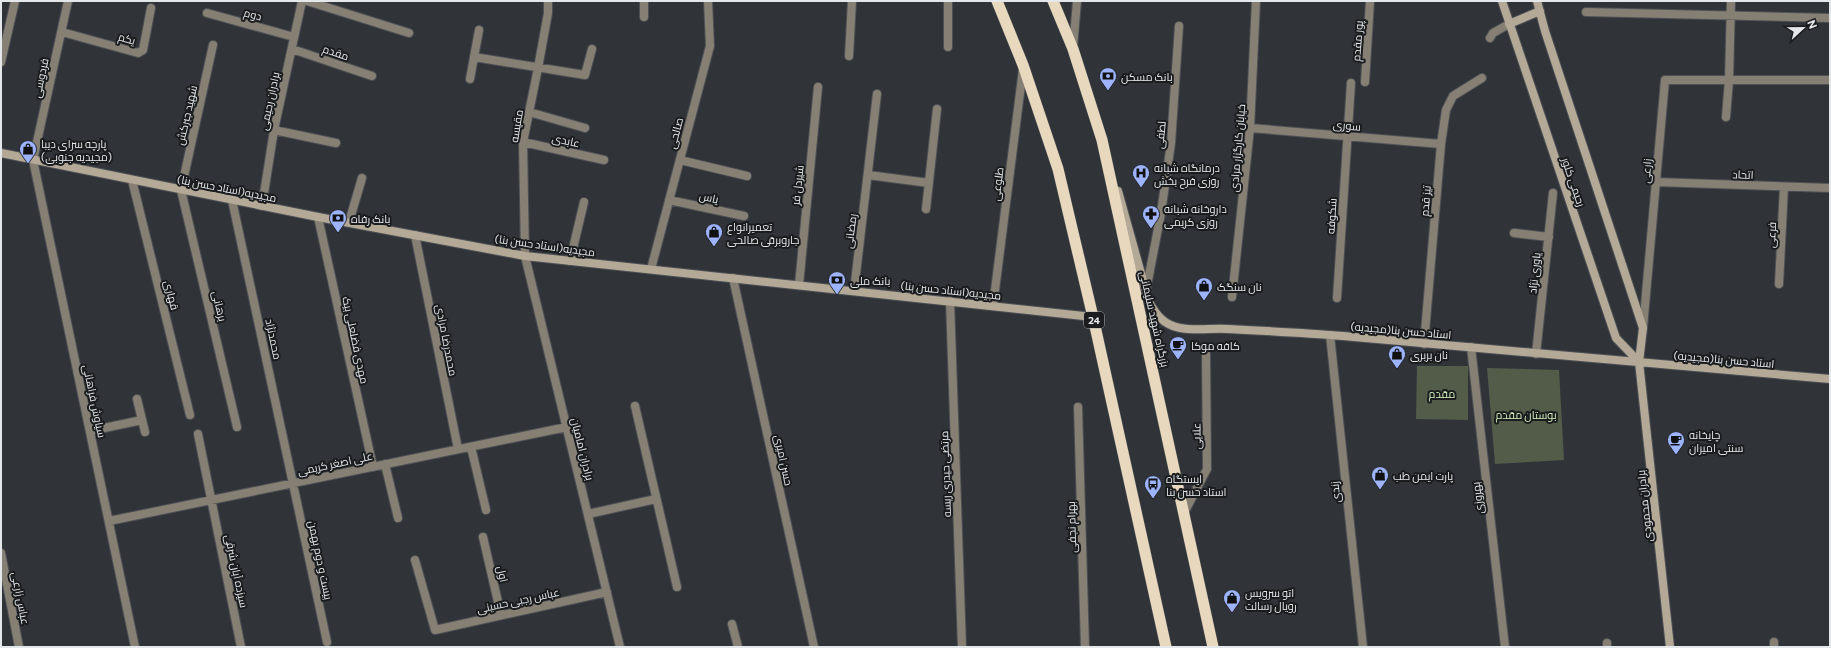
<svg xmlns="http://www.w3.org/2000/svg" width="1831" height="648" font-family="Commissioner,Cairo,sans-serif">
  <rect width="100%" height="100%" fill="#303439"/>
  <path fill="#525c49" d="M 1417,366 L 1468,366 L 1468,420 L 1416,419 Z
    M 1487,368 L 1559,370 L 1564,460 L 1495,464 Z"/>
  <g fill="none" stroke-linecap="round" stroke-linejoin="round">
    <g stroke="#4d5155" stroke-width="10">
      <path id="minor" d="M 68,1 L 33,160 L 135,647
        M 307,1 L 409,33
        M 548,1 L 548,13 L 538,68 L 523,142 L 525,256 L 620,647
        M 1586,12 L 1830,18
        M 207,13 L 294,37
        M 644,17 L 644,1
        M 62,32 L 138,53 L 143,50 L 151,8
        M 1490,38 L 1493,33 L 1509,24
        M 213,45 L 181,190 L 237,427
        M 948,47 L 948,1
        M 1073,48 L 1077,1
        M 292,49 L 372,76
        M 849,56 L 852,1
        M 474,57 L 585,75 L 592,49
        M 1,62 L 15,1
        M 470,79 L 479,30
        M 1365,82 L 1370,1
        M 529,112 L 585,128
        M 1726,117 L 1729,80 L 1731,1
        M 1250,128 L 1441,144
        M 274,130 L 336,143
        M 523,142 L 604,160
        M 680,160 L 747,176
        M 868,175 L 929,183
        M 132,180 L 190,415
        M 1656,182 L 1830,188
        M 232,200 L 327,642
        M 669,200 L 744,216
        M 262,206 L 274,130 L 302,1
        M 926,209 L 937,109
        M 318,217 L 373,467
        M 349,222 L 362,178
        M 1514,233 L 1549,237
        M 415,235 L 458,449
        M 570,261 L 584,202
        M 651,269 L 710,46 L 708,1
        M 733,278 L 814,647
        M 1779,284 L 1784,187
        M 799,285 L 818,87
        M 854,291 L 877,94
        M 1146,291 L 1161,213 L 1171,143 L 1179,26
        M 1232,297 L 1250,128 L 1256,1
        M 1337,298 L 1351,83
        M 950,301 L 962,647
        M 993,306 L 1023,69
        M 1643,328 L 1665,80 L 1830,80
        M 1330,335 L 1363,647
        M 1424,344 L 1441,144 L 1446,110 L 1453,96 L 1482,78
        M 1471,347 L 1505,647
        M 1536,354 L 1553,193
        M 137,399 L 145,432
        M 635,406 L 677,587
        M 1078,407 L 1085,647
        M 90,431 L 142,420
        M 198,434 L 241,647
        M 471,447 L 486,510
        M 385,464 L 398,518
        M 1185,511 L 1207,469 L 1206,354
        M 588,514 L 656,499
        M 109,521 L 567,427
        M 483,537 L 501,615
        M 1,553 L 19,647
        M 415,560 L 435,630 L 607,592
        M 732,624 L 738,647
        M 1774,642 L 1774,647
        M 1607,643 L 1607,647"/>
    </g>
    <g stroke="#4d5155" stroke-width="10">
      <path id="secondary" d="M 1502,1 L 1616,338 L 1639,362
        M 1537,1 L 1545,31 L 1643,328 L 1639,362 L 1670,647
        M 1509,24 L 1540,11
        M 1,153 L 318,217 L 525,256 L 1093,317
        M 1118,191 L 1149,302 C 1156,315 1164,325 1180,328 C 1196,331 1212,328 1228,329 C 1267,331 1305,333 1343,336 C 1506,351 1668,365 1830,379"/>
    </g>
    <g stroke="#4d5155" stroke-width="12">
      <path id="trunk" d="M 997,1 L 1023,65 L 1058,169 L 1093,317 L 1166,647
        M 1053,1 L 1073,49 L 1102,140 L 1213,647"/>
    </g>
    <use href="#minor" stroke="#867f73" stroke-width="8"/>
    <use href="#secondary" stroke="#b4a997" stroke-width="8"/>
    <use href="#trunk" stroke="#e8d8be" stroke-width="11"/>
  </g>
  <defs>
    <g id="bank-pin" transform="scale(0.9)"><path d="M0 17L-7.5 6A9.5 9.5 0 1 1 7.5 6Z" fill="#9db4fd" stroke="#1a1c1e"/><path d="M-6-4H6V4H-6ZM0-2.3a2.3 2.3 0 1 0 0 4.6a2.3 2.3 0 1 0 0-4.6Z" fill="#111"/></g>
    <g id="shop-pin" transform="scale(0.9)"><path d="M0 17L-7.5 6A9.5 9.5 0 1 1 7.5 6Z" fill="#9db4fd" stroke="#1a1c1e"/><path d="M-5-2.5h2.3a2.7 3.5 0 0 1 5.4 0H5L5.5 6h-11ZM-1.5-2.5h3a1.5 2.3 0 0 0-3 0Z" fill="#111"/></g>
    <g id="hospital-pin" transform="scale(0.9)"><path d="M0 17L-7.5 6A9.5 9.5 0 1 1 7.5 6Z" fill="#9db4fd" stroke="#1a1c1e"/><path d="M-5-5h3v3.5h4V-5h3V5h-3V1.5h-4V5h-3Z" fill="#111"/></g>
    <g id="pharmacy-pin" transform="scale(0.9)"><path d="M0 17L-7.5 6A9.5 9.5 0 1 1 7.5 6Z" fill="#9db4fd" stroke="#1a1c1e"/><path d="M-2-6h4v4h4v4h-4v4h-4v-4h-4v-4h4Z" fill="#111"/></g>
    <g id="cafe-pin" transform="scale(0.9)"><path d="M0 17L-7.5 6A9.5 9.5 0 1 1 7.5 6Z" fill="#9db4fd" stroke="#1a1c1e"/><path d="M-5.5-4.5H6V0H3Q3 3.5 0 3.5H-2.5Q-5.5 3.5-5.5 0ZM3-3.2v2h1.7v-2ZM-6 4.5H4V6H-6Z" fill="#111"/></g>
    <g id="bus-pin" transform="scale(0.9)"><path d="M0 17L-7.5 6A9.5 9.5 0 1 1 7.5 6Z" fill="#9db4fd" stroke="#1a1c1e"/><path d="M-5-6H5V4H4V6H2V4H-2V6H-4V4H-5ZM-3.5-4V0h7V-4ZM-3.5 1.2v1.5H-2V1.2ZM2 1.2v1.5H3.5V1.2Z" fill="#111"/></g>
  </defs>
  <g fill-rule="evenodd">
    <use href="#bank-pin" x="1108" y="76"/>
    <use href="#shop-pin" x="28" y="149"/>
    <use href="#hospital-pin" x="1141" y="173"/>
    <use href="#pharmacy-pin" x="1151" y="214"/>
    <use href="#bank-pin" x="338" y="218"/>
    <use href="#shop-pin" x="714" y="232"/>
    <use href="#bank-pin" x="837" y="280"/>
    <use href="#shop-pin" x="1204" y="286"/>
    <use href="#cafe-pin" x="1178" y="345"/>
    <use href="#shop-pin" x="1397" y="354"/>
    <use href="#cafe-pin" x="1676" y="440"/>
    <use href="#shop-pin" x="1380" y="475"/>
    <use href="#bus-pin" x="1153" y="484"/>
    <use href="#shop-pin" x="1232" y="598"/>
  </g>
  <g text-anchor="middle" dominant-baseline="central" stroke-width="4" stroke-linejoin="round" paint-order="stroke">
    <rect fill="#1a1c1e" stroke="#a8abae" stroke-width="1" x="1084" y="312" width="20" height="16" rx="3"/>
    <g font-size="10" font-weight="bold" fill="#e5e8eb">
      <text x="1094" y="320">24</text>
    </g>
    <g font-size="11" fill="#e5e8eb" stroke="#1a1c1e">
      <text transform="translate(253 14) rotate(15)">دوم</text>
      <text transform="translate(127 38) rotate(16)">یکم</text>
      <text transform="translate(1357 41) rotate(-86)">پور مقدم</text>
      <text transform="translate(336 52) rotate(19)">مقدم</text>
      <text transform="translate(40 78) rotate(-78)">فردوسی</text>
      <text transform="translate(269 101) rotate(-78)">برادران رحیمی</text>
      <text transform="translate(186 115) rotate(-77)">شهید جبرکش</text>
      <text transform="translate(1347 125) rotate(5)">سوری</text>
      <text transform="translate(516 126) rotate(-81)">مقیسه</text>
      <text transform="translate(675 133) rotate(-75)">صالحی</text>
      <text transform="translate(1160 135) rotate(-85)">لطفی</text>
      <text transform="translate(566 140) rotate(12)">عابدی</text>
      <text transform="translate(1237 148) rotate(-85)">خیابان کارگزار مرادی</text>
      <text transform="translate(1646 171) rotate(-85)">زارعی</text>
      <text transform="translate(1743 174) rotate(2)">اتحاد</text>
      <text transform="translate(1574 182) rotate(71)">رحیمی کلور</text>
      <text transform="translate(997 184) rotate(-83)">طلوعی</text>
      <text transform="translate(797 185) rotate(-84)">شیردل فر</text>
      <text transform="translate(227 188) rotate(11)">مجیدیه(استاد حسن بنا)</text>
      <text transform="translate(709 197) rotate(12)">یاس</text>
      <text transform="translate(1425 201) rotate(-85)">تیز قدم</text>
      <text transform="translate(1331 216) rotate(-86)">شکوفه</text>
      <text transform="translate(850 231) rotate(-83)">رمضانی</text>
      <text transform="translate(1771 235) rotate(-87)">فرعی</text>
      <text transform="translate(545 245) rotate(8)">مجیدیه(استاد حسن بنا)</text>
      <text transform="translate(1534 273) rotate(-84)">یاوری نژاد</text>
      <text transform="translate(951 290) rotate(6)">مجیدیه(استاد حسن بنا)</text>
      <text transform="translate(172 295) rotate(76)">قهاری</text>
      <text transform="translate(220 306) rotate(77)">برهانی</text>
      <text transform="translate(1155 319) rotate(77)">بزرگراه شهید سلیمانی</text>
      <text transform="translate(1401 330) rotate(5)">استاد حسن بنا(مجیدیه)</text>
      <text transform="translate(274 339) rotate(78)">محمدنژاد</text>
      <text transform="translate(356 340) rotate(78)">مهدی فضلعلی بیک</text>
      <text transform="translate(447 340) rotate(79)">محمدرضا مرادی</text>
      <text transform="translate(1724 359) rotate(5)">استاد حسن بنا(مجیدیه)</text>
      <text transform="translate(95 401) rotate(78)">سیاوش فراهانی</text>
      <text transform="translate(1196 436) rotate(-91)">علایی</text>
      <text transform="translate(583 449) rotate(76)">برادران امامیان</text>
      <text transform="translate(784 460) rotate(78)">حسن امیری</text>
      <text transform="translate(335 463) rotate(-12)">علی اصغر کریمی</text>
      <text transform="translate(945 474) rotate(-92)">مرتضی حیدری ریسه</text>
      <text transform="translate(1335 492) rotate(-96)">زندی</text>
      <text transform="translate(1477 498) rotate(-97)">بهروزی</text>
      <text transform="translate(1644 506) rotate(-96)">برادران محمودی</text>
      <text transform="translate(1071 527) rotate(-92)">بهرام نجفی</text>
      <text transform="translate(321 560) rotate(78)">بیست و دوم بهمن</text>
      <text transform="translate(237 571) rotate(78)">سیزده آبان شرقی</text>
      <text transform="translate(503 574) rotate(77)">اول</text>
      <text transform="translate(21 598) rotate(79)">عباس زارعی</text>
      <text transform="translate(518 600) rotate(-12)">عباس رجبی حسینی</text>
    </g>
    <g font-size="11" fill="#e5e8eb" stroke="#1a1c1e" text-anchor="start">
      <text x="1121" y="76">بانک مسکن</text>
      <text x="41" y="143">پارچه سرای دیبا<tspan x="41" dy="13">(مجیدیه جنوبی)</tspan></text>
      <text x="1154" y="167">درمانگاه شبانه<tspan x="1154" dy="13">روزی فرح بخش</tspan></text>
      <text x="1164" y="208">داروخانه شبانه<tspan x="1164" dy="13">روزی کریمی</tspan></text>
      <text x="351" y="218">بانک رفاه</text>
      <text x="727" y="226">تعمیرانواع<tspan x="727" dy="13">جاروبرقی صالحی</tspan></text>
      <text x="850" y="280">بانک ملی</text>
      <text x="1217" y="286">نان سنگک</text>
      <text x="1191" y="345">کافه موکا</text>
      <text x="1410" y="354">نان بربری</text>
      <text x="1689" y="434">چایخانه<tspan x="1689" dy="13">سنتی امیران</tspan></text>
      <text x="1393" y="475">پارت ایمن طب</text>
      <text x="1166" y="478">ایستگاه<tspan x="1166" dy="13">استاد حسن بنا</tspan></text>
      <text x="1245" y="592">اتو سرویس<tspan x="1245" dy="13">رویال رسالت</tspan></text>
    </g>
    <g font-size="11" fill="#d3efbd" stroke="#1a1c1e">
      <text x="1442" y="393">مقدم</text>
      <text x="1526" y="414">بوستان مقدم</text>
    </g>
  </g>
  <rect width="1831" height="648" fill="none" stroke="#e5e8eb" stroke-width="4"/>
  <g transform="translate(1803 28) rotate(68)" stroke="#1a1c1e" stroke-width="3" paint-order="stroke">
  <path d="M0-3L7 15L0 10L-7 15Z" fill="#e5e8eb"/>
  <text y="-6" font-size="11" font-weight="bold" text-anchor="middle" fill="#e5e8eb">N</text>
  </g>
</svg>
